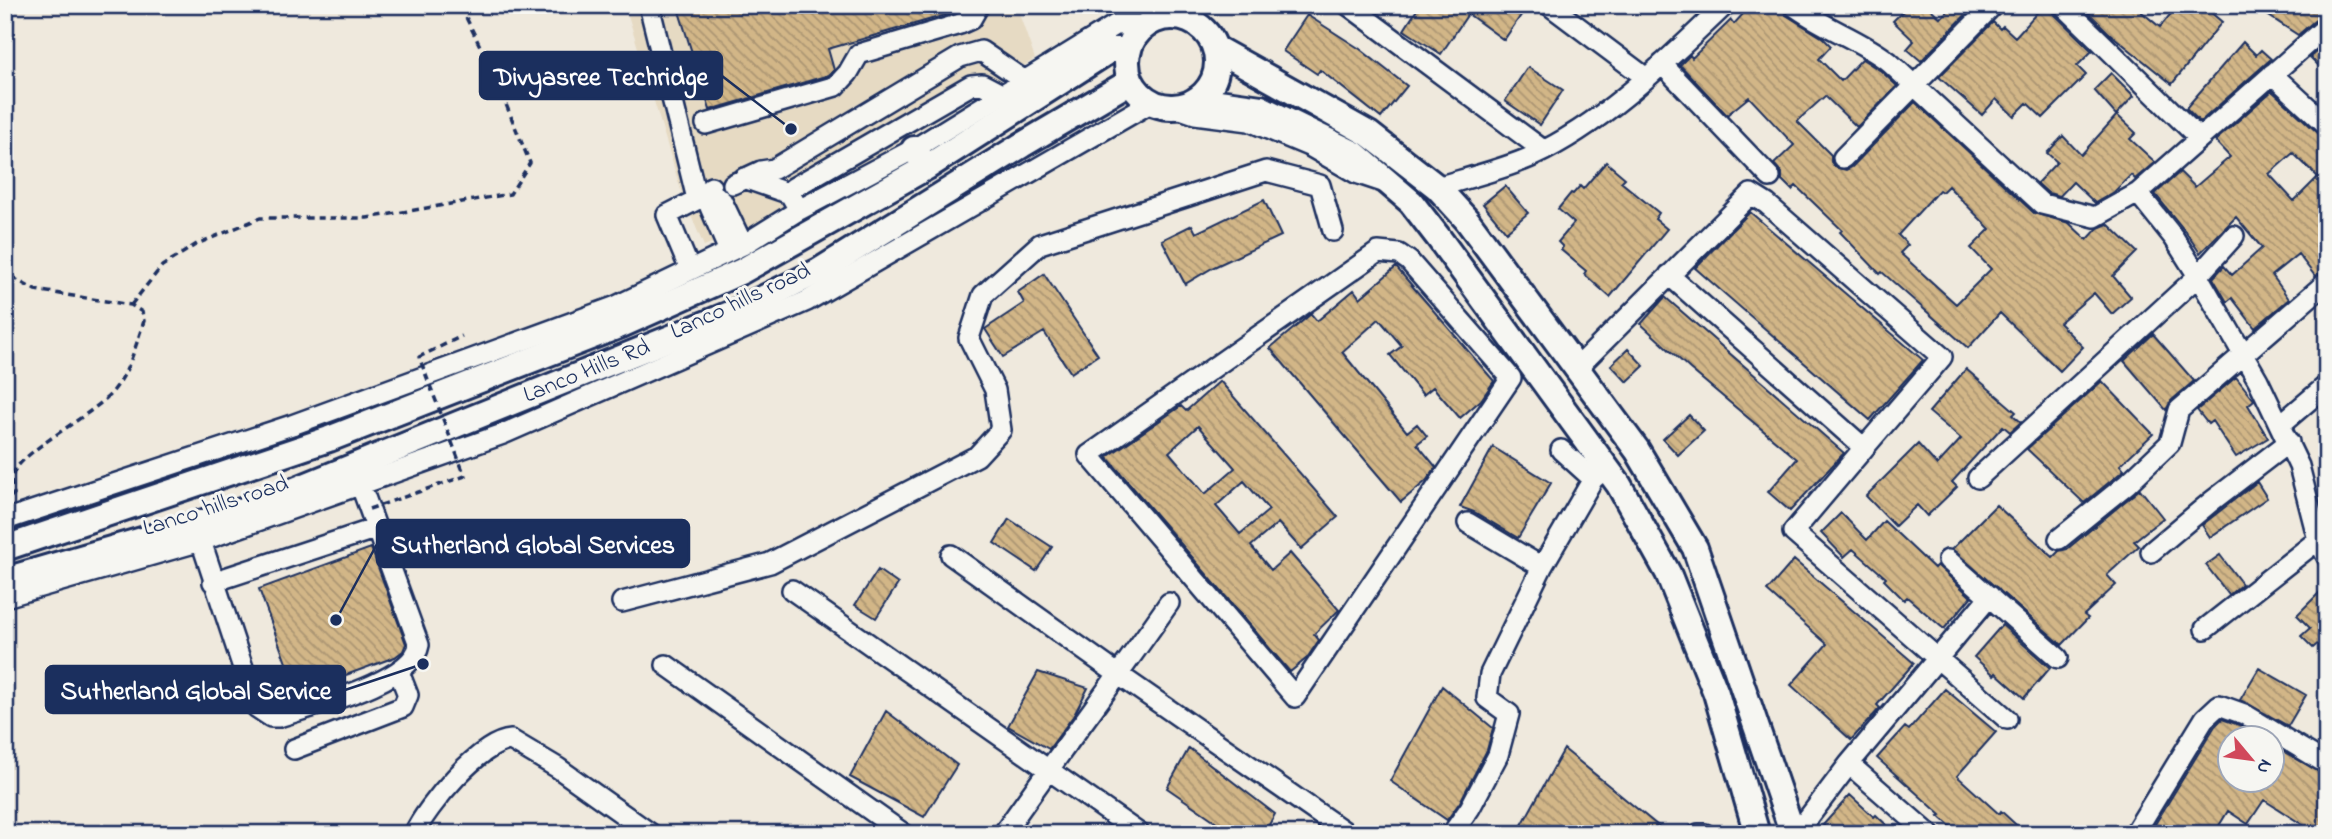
<svg xmlns="http://www.w3.org/2000/svg" width="2332" height="839" font-family="'Indie Flower',sans-serif">
  <defs>
    <pattern id="building-back-hatch" width="6" height="6" patternUnits="userSpaceOnUse" patternTransform="scale(1.75)"><rect width="6" height="6" fill="#d2b687"/><path d="M-1 5l2 2M0 0l6 6M5-1l2 2" fill="none" stroke="#aa9472"/></pattern>
  </defs>
  <rect width="100%" height="100%" fill="#efe9dd"/>
  <filter id="ink" filterUnits="userSpaceOnUse"><feTurbulence type="fractalNoise" baseFrequency=".0143" numOctaves="2"/><feDisplacementMap in="SourceGraphic" scale="14" xChannelSelector="R" yChannelSelector="G"/><feConvolveMatrix kernelMatrix="1 2 1 2 8 2 1 2 1" color-interpolation-filters="sRGB"/></filter>
  <g filter="url(#ink)">
    <path fill="#e6dac3" d="M 625,5 L 1016,5 L 1035,59 L 878,155 L 753,227 L 704,246 L 683,197 Z"/>
    <path fill="url(#building-back-hatch)" stroke="#1b2f5e" stroke-width="2" fill-rule="evenodd" d="M 677,5 L 965,5 L 962,9 L 956,12 L 828,49 L 834,70 L 829,75 L 710,110 Z
      M 1420,5 L 1528,5 L 1504,40 L 1468,14 L 1441,54 L 1404,30 Z
      M 1751,5 L 1781,5 L 1786,15 L 1823,38 L 1831,46 L 1819,59 L 1841,81 L 1862,59 L 1881,71 L 1897,86 L 1857,127 L 1825,96 L 1797,121 L 1831,155 L 1831,162 L 1835,167 L 1846,170 L 1852,167 L 1915,102 L 2034,213 L 2069,223 L 2087,240 L 2098,228 L 2108,224 L 2137,252 L 2113,276 L 2131,297 L 2112,314 L 2094,293 L 2059,323 L 2083,347 L 2060,371 L 2000,313 L 1968,348 L 1882,272 L 1880,274 L 1840,232 L 1842,230 L 1796,186 L 1792,190 L 1782,180 L 1782,173 L 1774,164 L 1794,145 L 1749,97 L 1727,115 L 1680,65 L 1690,55 L 1692,58 L 1731,20 L 1734,24 ZM 1948,186 L 1990,229 L 1971,248 L 1991,269 L 1956,304 L 1900,253 L 1908,245 L 1898,235 L 1939,190 L 1942,192 Z
      M 1909,5 L 1926,5 L 1941,18 L 1953,5 L 1975,5 L 1921,61 L 1907,49 L 1914,41 L 1893,21 Z
      M 2044,5 L 2051,5 L 2054,14 L 2092,51 L 2077,66 L 2086,75 L 2043,118 L 2027,103 L 2014,116 L 1996,99 L 1982,115 L 1939,77 L 1993,22 L 2000,29 L 2003,26 L 2015,37 Z
      M 2081,5 L 2133,5 L 2160,27 L 2178,5 L 2202,5 L 2222,22 L 2172,84 L 2109,33 Z
      M 2252,5 L 2327,5 L 2327,10 L 2298,35 Z
      M 1307,15 L 1360,49 L 1407,86 L 1381,118 L 1320,70 L 1317,74 L 1283,51 Z
      M 2243,42 L 2256,55 L 2261,50 L 2271,59 L 2200,122 L 2186,108 Z
      M 2327,43 L 2327,74 L 2310,57 Z
      M 1528,67 L 1563,90 L 1540,125 L 1505,101 Z
      M 2111,73 L 2134,96 L 2116,115 L 2094,90 Z
      M 2272,91 L 2319,134 L 2327,137 L 2327,270 L 2315,276 L 2298,254 L 2272,275 L 2289,299 L 2255,328 L 2232,298 L 2227,302 L 2213,278 L 2224,266 L 2232,275 L 2262,248 L 2236,217 L 2200,253 L 2185,231 L 2155,194 L 2180,172 L 2195,187 L 2230,157 L 2215,141 ZM 2293,153 L 2318,177 L 2294,201 L 2269,174 Z
      M 2117,115 L 2136,133 L 2130,139 L 2155,162 L 2135,179 L 2131,175 L 2114,192 L 2095,203 L 2073,182 L 2060,196 L 2048,193 L 2037,183 L 2057,162 L 2047,153 L 2063,136 L 2081,155 Z
      M 1606,162 L 1625,178 L 1621,182 L 1659,213 L 1655,219 L 1667,229 L 1610,297 L 1584,274 L 1586,271 L 1561,250 L 1563,247 L 1558,242 L 1574,223 L 1558,209 L 1571,193 L 1573,194 L 1580,186 L 1583,189 Z
      M 1505,186 L 1528,213 L 1506,232 L 1483,204 Z
      M 1264,200 L 1281,236 L 1214,267 L 1185,284 L 1162,240 L 1192,225 L 1196,233 Z
      M 1750,212 L 1923,360 L 1870,420 L 1695,268 Z
      M 1396,267 L 1494,381 L 1481,400 L 1460,418 L 1433,387 L 1423,395 L 1390,355 L 1402,346 L 1379,319 L 1342,352 L 1407,432 L 1417,424 L 1427,436 L 1417,444 L 1436,467 L 1426,481 L 1401,502 L 1270,348 L 1311,314 L 1317,321 L 1354,290 L 1360,298 Z
      M 1044,274 L 1098,355 L 1071,373 L 1044,332 L 1003,357 L 985,329 L 1024,303 L 1018,292 Z
      M 1665,297 L 1844,453 L 1790,511 L 1768,492 L 1797,459 L 1690,369 L 1641,324 Z
      M 2153,334 L 2194,381 L 2171,401 L 2166,410 L 2124,361 Z
      M 1628,349 L 1644,366 L 1627,382 L 1611,365 Z
      M 1966,369 L 2016,412 L 2013,415 L 2021,422 L 2010,432 L 2003,426 L 1952,482 L 1957,487 L 1927,516 L 1917,505 L 1895,526 L 1866,496 L 1918,444 L 1937,465 L 1961,439 L 1929,412 Z
      M 2236,377 L 2254,400 L 2248,405 L 2268,438 L 2236,457 L 2212,421 L 2208,424 L 2197,410 Z
      M 1220,381 L 1338,517 L 1301,549 L 1278,523 L 1251,546 L 1271,570 L 1290,553 L 1339,610 L 1314,634 L 1319,640 L 1307,658 L 1290,672 L 1107,457 L 1181,406 L 1186,411 ZM 1198,426 L 1235,468 L 1205,494 L 1169,452 ZM 1244,481 L 1269,510 L 1240,534 L 1216,506 Z
      M 2102,381 L 2153,434 L 2120,465 L 2124,470 L 2084,503 L 2027,449 Z
      M 1689,415 L 1704,431 L 1678,455 L 1663,439 Z
      M 1493,447 L 1551,483 L 1518,538 L 1474,512 L 1460,507 Z
      M 2257,482 L 2267,498 L 2210,537 L 2202,525 Z
      M 2140,489 L 2163,518 L 2134,541 L 2139,546 L 2107,575 L 2116,585 L 2084,615 L 2088,618 L 2062,645 L 1952,549 L 1996,505 L 2053,557 L 2059,551 L 2067,549 Z
      M 1841,513 L 1867,540 L 1884,521 L 1934,568 L 1937,565 L 1971,597 L 1944,629 L 1907,597 L 1904,600 L 1884,580 L 1886,578 L 1853,549 L 1844,557 L 1821,533 Z
      M 1009,519 L 1052,547 L 1036,571 L 994,543 Z
      M 371,548 L 406,644 L 403,651 L 395,657 L 297,693 L 259,589 Z
      M 2220,555 L 2242,584 L 2229,595 L 2206,565 Z
      M 1794,560 L 1914,663 L 1877,705 L 1880,708 L 1851,740 L 1791,685 L 1827,644 L 1767,591 Z
      M 878,570 L 898,584 L 876,618 L 855,605 Z
      M 2327,585 L 2327,645 L 2322,640 L 2313,648 L 2301,636 L 2310,628 L 2297,615 Z
      M 2002,625 L 2050,668 L 2024,698 L 1996,673 L 1994,675 L 1974,657 Z
      M 2259,668 L 2306,695 L 2288,726 L 2240,700 Z
      M 1038,672 L 1088,688 L 1074,715 L 1049,749 L 1008,726 Z
      M 1442,686 L 1493,728 L 1487,750 L 1460,802 L 1447,820 L 1390,781 Z
      M 1945,689 L 1996,732 L 1957,776 L 1999,814 L 2001,811 L 2026,834 L 1959,834 L 1939,816 L 1941,815 L 1877,758 L 1905,727 L 1909,730 Z
      M 886,711 L 957,765 L 924,817 L 850,777 Z
      M 2222,719 L 2239,725 L 2259,738 L 2230,738 L 2230,780 L 2272,780 L 2272,745 L 2327,776 L 2327,834 L 2298,834 L 2303,825 L 2264,800 L 2248,824 L 2228,811 L 2214,834 L 2149,834 L 2215,726 Z
      M 1189,748 L 1275,814 L 1264,834 L 1234,834 L 1167,788 Z
      M 1564,749 L 1668,834 L 1517,834 Z
      M 1850,795 L 1874,817 L 1876,815 L 1896,834 L 1832,834 L 1823,825 Z"/>
    <g fill="none" stroke-linecap="round" stroke-linejoin="round">
      <g stroke="#1b2f5e" stroke-width="24">
        <path id="minor" d="M 649,5 L 697,199
          M 1149,5 L 1154,22
          M 1348,5 L 1543,150
          M 1549,5 L 1645,77
          M 1793,5 C 1823,28 1860,39 1889,62 L 2042,204 L 2095,217 L 2138,193 L 2327,26
          M 2063,5 L 2199,138
          M 1174,17 L 1175,5
          M 1662,64 L 1770,177
          M 2272,74 L 2327,125
          M 1172,106 L 1195,114 L 1249,121 L 1311,147 L 1356,173 L 1383,182
          M 706,124 L 836,86 L 848,73 L 859,54 L 960,24 L 971,19 L 979,5
          M 1843,158 L 1993,5
          M 744,178 L 790,194
          M 733,184 L 761,171 L 774,169 L 960,57 L 981,51 L 1025,81
          M 711,187 L 712,192 L 710,207 L 729,251
          M 1437,187 C 1467,178 1505,169 1533,156 C 1606,122 1667,60 1725,5
          M 2138,193 L 2174,238 L 2198,276 L 2258,380 L 2299,466 L 2318,540 L 2327,557
          M 799,210 L 790,194 L 793,188 L 971,85 L 982,84 L 1003,95
          M 1378,252 L 1399,254 L 1409,261 L 1511,378 L 1295,697 L 1089,455 Z
          M 690,270 L 667,215 L 712,192 L 722,201 L 743,245
          M 1669,275 L 1864,448 L 1793,532 L 2007,719
          M 1577,368 L 1751,194 L 1767,204 L 1942,357 L 1864,448
          M 2280,425 L 2327,385
          M 1561,450 L 1593,479
          M 1978,478 L 2198,276 L 2234,236
          M 5,520 L 292,425 L 614,307 L 743,245 L 799,210 L 914,149 L 1115,25 L 1147,25
          M 1468,523 L 1542,567
          M 2059,539 L 2127,484 L 2170,443 L 2179,410 L 2327,282
          M 201,541 L 256,707 L 271,717 L 279,717 C 312,706 413,682 419,645 L 361,486
          M 2151,552 L 2212,501 L 2289,442
          M 951,555 L 1119,675 L 1348,834
          M 1948,560 L 2058,658
          M 213,582 L 377,528
          M 792,590 L 1140,834
          M 5,597 L 201,541 L 503,434 L 807,301 L 1152,102
          M 622,602 L 770,563 L 977,456 L 1001,430 L 995,390 L 969,338 L 983,295 L 1040,244 L 1266,171 L 1320,185 L 1333,231
          M 2205,629 L 2318,540
          M 666,665 L 904,834
          M 294,749 L 403,707 L 408,695 L 399,672
          M 1849,764 L 1929,834
          M 414,834 C 427,806 480,742 511,740 L 558,768 L 651,834
          M 1003,834 C 1057,756 1115,681 1169,603
          M 1452,834 L 1470,808 L 1498,755 L 1509,714 L 1487,698 L 1490,674 L 1542,567 L 1593,479 L 1606,468
          M 1698,834 L 1705,834
          M 1796,834 L 1849,764 L 1990,596
          M 2134,834 L 2205,718 L 2219,705 L 2244,714 L 2327,764"/>
      </g>
      <g stroke="#1b2f5e" stroke-width="30">
        <path id="major" d="M1127 62a45 45 0 1 1 90 0a45 45 0 1 1-90 0Z
          M 1215,48 L 1369,134 L 1437,187 L 1467,220 L 1637,450 L 1695,548 L 1793,834
          M 1197,99 L 1261,108 L 1355,154 L 1411,202 L 1438,237 L 1619,485 L 1668,573 L 1716,693 L 1757,834
          M 914,149 L 927,167
          M 5,548 L 329,439 L 621,325 L 742,271 L 927,167 L 1110,50 L 1129,50
          M 5,580 L 245,510 L 735,312 L 819,271 L 1022,145 L 1131,81"/>
      </g>
      <path stroke="#1b2f5e" stroke-width="3.5" stroke-dasharray="7 5" stroke-linecap="butt" d="M 5,267 L 15,279 L 35,290 L 131,305 L 142,312 L 144,321 C 136,344 130,370 114,390 C 95,415 16,453 12,477 C 11,482 13,489 14,494 L 8,499
        M 131,305 L 162,266 L 197,244 L 260,218 L 367,218 L 510,194 L 530,163 L 494,75 L 462,9 L 464,5"/>
      <use href="#minor" stroke="#f6f6f2" stroke-width="19"/>
      <use href="#major" stroke="#f6f6f2" stroke-width="24"/>
      <path stroke="#1b2f5e" stroke-width="3.5" stroke-dasharray="7 5" stroke-linecap="butt" d="M 369,509 L 465,476 L 419,357 L 462,336"/>
    </g>
  </g>
  <g text-anchor="middle" dominant-baseline="central" stroke-width="6" stroke-linejoin="round" paint-order="stroke">
    <g font-size="24" fill="#1b2f5e" stroke="#f6f6f2">
      <text transform="translate(741 302) rotate(-25)">Lanco hills road</text>
      <text transform="translate(587 372) rotate(-22)">Lanco Hills Rd</text>
      <text transform="translate(216 507) rotate(-18)">Lanco hills road</text>
    </g>
  </g>
  <path fill="none" stroke="#1b2f5e" stroke-width="2.5" d="M791 129L722 76M336 620L377 544M423 664L345 690"/>
  <g fill="#1b2f5e" stroke="#f6f6f2" stroke-width="2.5">
    <circle cx="791" cy="129" r="7"/>
    <circle cx="336" cy="620" r="7"/>
    <circle cx="423" cy="664" r="7"/>
  </g>
  <g fill="#1b2f5e" stroke="#1b2f5e" stroke-width="2.5">
    <rect x="480" y="52" width="242" height="47" rx="7"/>
    <rect x="377" y="520" width="312" height="47" rx="7"/>
    <rect x="46" y="666" width="299" height="47" rx="7"/>
  </g>
  <g font-size="26" text-anchor="middle" font-weight="bold" fill="#fff">
    <text x="601" y="85">Divyasree Techridge</text>
    <text x="533" y="553">Sutherland Global Services</text>
    <text x="196" y="699">Sutherland Global Service</text>
  </g>
  <rect width="2332" height="839" fill="none" stroke="#f6f6f2" stroke-width="28"/>
  <rect x="14" y="14" width="2304" height="811" fill="none" stroke="#1b2f5e" stroke-width="2.5" filter="url(#ink)"/>
  <g transform="translate(2251 759) rotate(119)"><circle r="33" fill="#f6f6f2" stroke="#9ea6b7" stroke-width="2"/>
  <path d="M0-5L12 26L0 18L-12 26Z" fill="#d1495b"/>
  <text y="-10" font-size="19" font-weight="bold" text-anchor="middle" fill="#1b2f5e">N</text>
  </g>
</svg>
